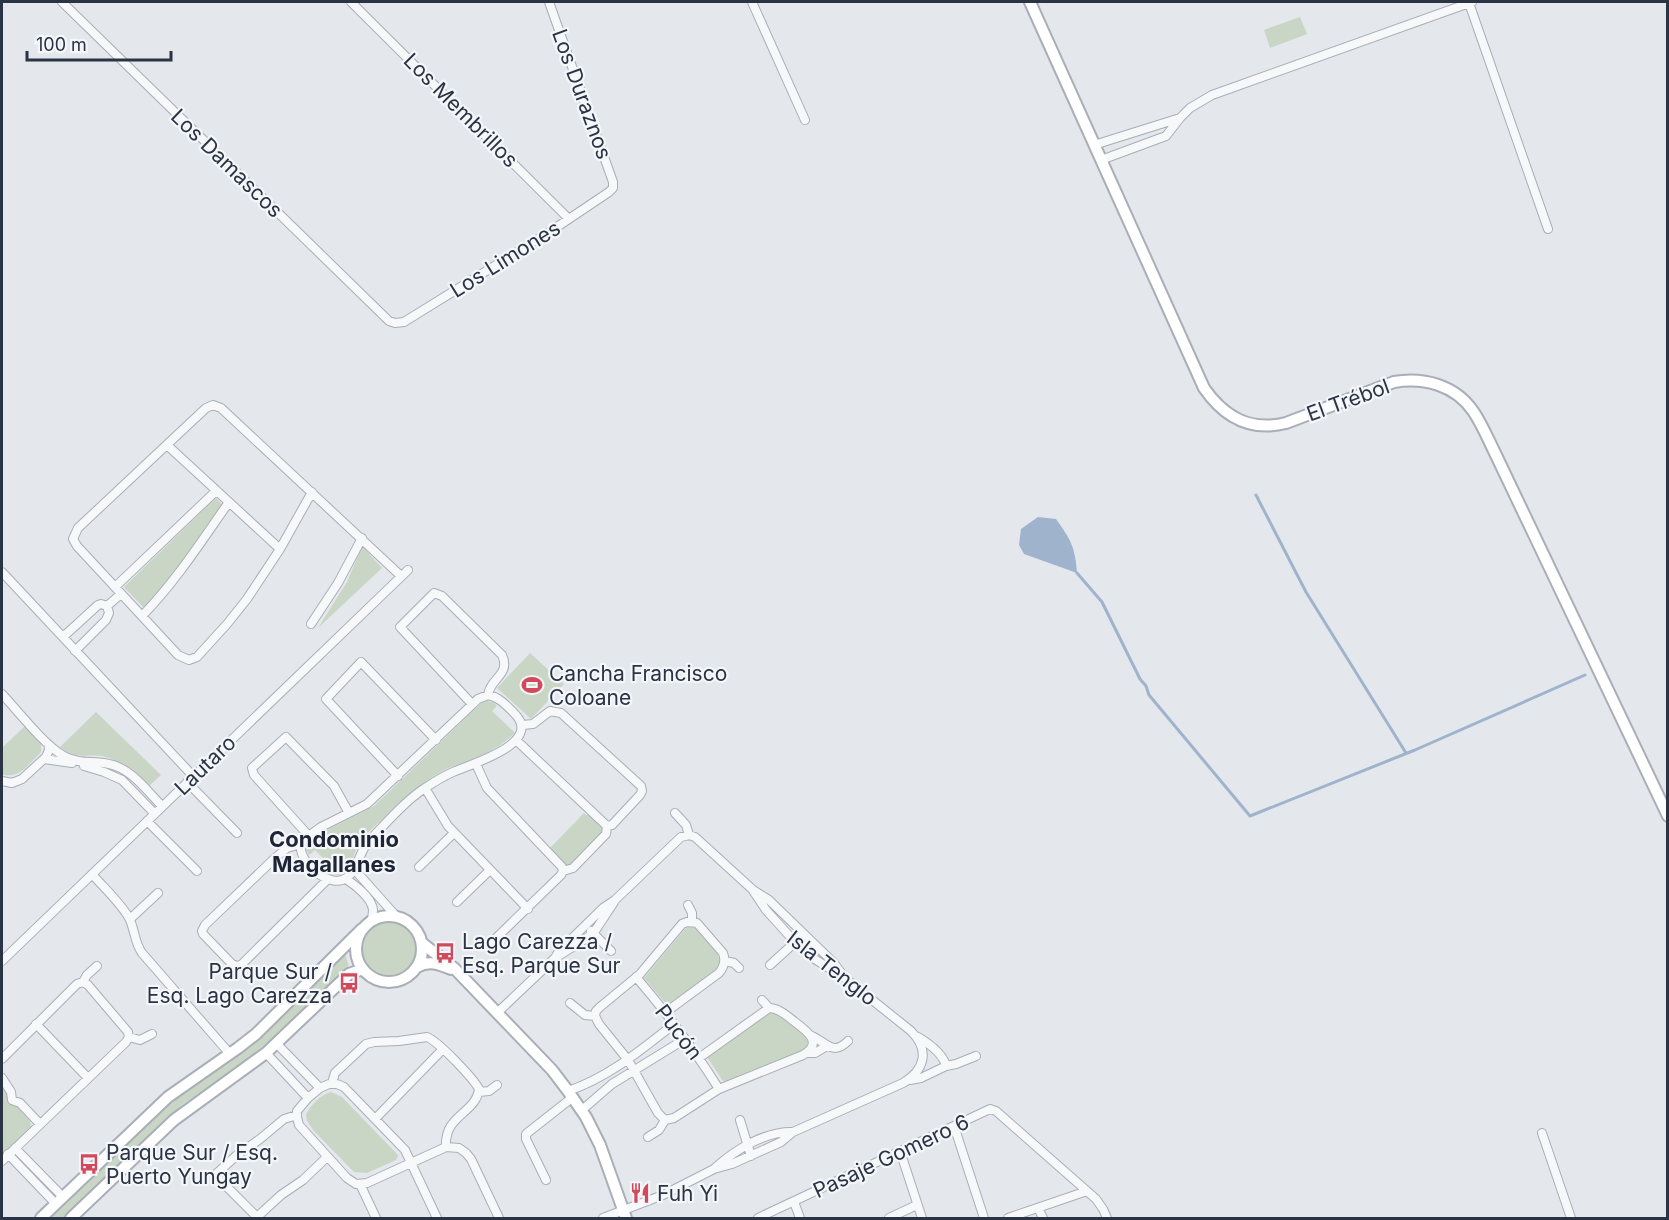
<svg xmlns="http://www.w3.org/2000/svg" width="1669" height="1220" font-family="Inter,sans-serif">
  <rect width="100%" height="100%" fill="#e4e7ec"/>
  <path fill="#c9d6c5" d="M 1300,17 L 1307,34 L 1270,48 L 1264,30 Z
    M 216,498 L 222,504 L 179,567 L 144,608 L 124,587 Z
    M 362,546 L 382,568 L 318,628 L 347,582 Z
    M 530,653 L 564,684 L 531,719 L 497,688 Z
    M 487,701 L 493,702 L 497,706 L 492,711 L 515,733 C 501,746 485,755 467,762 C 460,764 452,766 446,769 C 423,781 405,798 387,815 C 379,823 368,831 361,841 C 349,858 351,887 323,870 L 329,864 L 315,850 L 309,855 C 307,851 305,850 307,846 C 311,835 361,814 374,806 L 474,710 L 482,703 Z
    M 96,712 L 161,775 L 148,787 C 135,774 121,759 101,756 C 84,754 78,760 60,747 Z
    M 25,726 L 41,741 L 41,752 C 30,763 19,780 2,774 L 2,748 Z
    M 584,813 L 586,815 L 589,814 L 605,829 L 604,834 L 571,866 L 565,866 L 549,849 Z
    M361 949a28 28 0 1 1 56 0a28 28 0 1 1-56 0Z
    M 688,927 L 695,928 L 698,930 L 718,955 L 720,964 L 713,972 L 668,1006 L 644,978 L 685,929 Z
    M 345,954 L 349,966 L 275,1036 L 230,1073 L 183,1104 L 64,1218 L 48,1218 L 130,1139 L 182,1092 L 283,1014 Z
    M 772,1010 L 805,1032 L 809,1041 L 807,1047 L 802,1052 L 733,1080 L 723,1081 L 707,1057 Z
    M 2,1086 L 19,1109 L 30,1121 L 31,1126 L 2,1155 Z
    M 331,1092 L 342,1097 L 397,1154 L 398,1156 L 396,1160 L 367,1173 L 354,1172 L 314,1131 L 307,1121 L 306,1114 C 312,1104 320,1095 331,1092 Z"/>
  <path fill="#9fb4cc" d="M 1038,517 L 1056,519 C 1071,540 1075,547 1077,573 L 1024,554 L 1019,545 L 1021,529 Z"/>
  <g fill="none" stroke-linecap="round" stroke-linejoin="round">
    <path stroke="#9fb4cc" stroke-width="3" d="M 1256,495 L 1306,592 L 1406,753
      M 1077,573 L 1102,602 L 1140,679 L 1146,686 L 1149,695 L 1250,816 L 1415,750 L 1585,675"/>
    <g stroke="#a9aeb7" stroke-width="10">
      <path id="street" d="M 62,2 L 389,321 L 395,323 L 404,322 L 551,231 L 609,192 L 613,188 L 613,182 L 549,2
        M 351,2 L 569,219
        M 752,2 L 805,120
        M 1469,3 L 1548,229
        M 1094,145 L 1180,118
        M 1101,160 L 1166,136 L 1180,118 L 1190,108 L 1212,95 L 1472,2
        M 167,445 L 280,549
        M 312,492 L 280,549 L 247,599 L 227,624 L 197,657 L 189,660 L 178,655 L 77,546 L 73,539 L 78,528 L 206,408 L 213,405 L 221,408 L 401,576
        M 2,572 L 193,776
        M 115,587 L 216,491
        M 107,606 L 121,594
        M 142,616 C 176,581 201,542 229,502
        M 311,624 L 338,583 L 362,538
        M 63,637 L 98,605 L 101,604 L 107,606
        M 75,651 L 106,620 L 109,613 L 107,606
        M 2,694 C 18,711 44,745 64,756 C 81,765 92,760 109,764 C 131,768 147,791 162,806
        M 488,695 C 499,697 506,705 514,713 C 545,743 471,764 453,772 C 444,776 434,782 425,788 C 405,801 385,824 368,842 C 359,853 357,871 346,878 C 331,889 302,865 301,849 C 300,845 301,844 303,840 L 321,827 L 367,804 L 478,699 Z
        M 472,704 L 400,627 L 434,593 L 442,596 L 502,655 C 511,675 490,678 488,695
        M 522,725 L 533,724 L 550,711 L 561,713 L 641,786 L 642,791 L 640,795 L 612,825 L 607,826
        M 516,740 L 607,826
        M 44,759 L 72,763
        M 476,764 L 487,788 L 562,867 L 563,871
        M 84,766 L 104,772 L 122,780 L 155,814
        M 398,776 L 326,699 L 361,662 L 436,740
        M 2,781 L 12,783 L 22,779 L 46,757 L 49,750 L 49,745
        M 187,782 L 237,833
        M 425,788 L 448,826 L 528,909
        M 675,813 L 686,825 L 689,835
        M 147,821 L 197,871
        M 308,835 L 254,775 L 252,768 L 286,737 L 334,786 L 349,813
        M 301,844 L 287,848 L 275,858 L 205,925 L 202,931 L 203,934 L 232,964 L 236,966 L 241,965 L 327,880
        M 419,867 L 454,833
        M 354,869 L 396,916
        M 563,871 L 573,868 L 606,834 L 607,826
        M 92,874 C 104,888 120,902 129,918 C 135,929 134,942 142,953 L 230,1054
        M 346,879 C 355,885 372,898 373,910 C 373,911 372,920 372,921
        M 753,890 L 769,900 L 833,962 L 842,974
        M 457,902 L 490,870
        M 688,905 L 692,913 L 692,922
        M 130,919 L 158,893
        M 591,931 L 611,951
        M 493,941 L 561,875 L 563,871
        M 555,958 L 593,934 L 614,902
        M 2,961 L 408,570
        M 725,961 L 734,963 L 739,968
        M 770,965 L 803,935
        M 636,977 C 666,1012 694,1049 719,1089
        M 83,982 L 88,985 L 128,1032 L 129,1037
        M 762,1000 L 769,1008
        M 570,1003 L 585,1015 L 595,1016
        M 497,1013 L 555,958 L 559,951 L 603,908 L 615,900 L 681,837 L 689,835 L 695,837 L 752,889 L 766,910 L 795,942 L 813,958 L 846,979 L 911,1031 C 930,1050 925,1070 903,1083 L 793,1132 L 781,1142 L 732,1164 L 714,1169 L 663,1195 L 603,1218
        M 595,1016 L 596,1011 L 600,1007 L 640,974 L 682,924 L 687,922 L 697,923 L 723,953 C 726,961 724,967 719,973 L 666,1012
        M 595,1016 L 599,1024 L 628,1060 L 658,1113 L 665,1120
        M 36,1024 L 88,1078
        M 812,1036 C 827,1043 833,1056 848,1041
        M 129,1037 L 140,1040 L 152,1034
        M 276,1043 L 320,1088
        M 266,1053 L 308,1098
        M 807,1053 L 815,1053 L 827,1046
        M 2,1059 L 77,984 L 83,982 L 87,975 L 97,966
        M 946,1066 L 956,1064 L 976,1056
        M 2,1078 L 11,1092 L 12,1100 L 20,1103 L 40,1124
        M 910,1080 L 921,1078 L 946,1066 C 943,1053 928,1043 918,1037
        M 332,1083 L 335,1073 L 366,1044 L 374,1042 L 399,1041 L 427,1037 C 439,1042 473,1078 479,1089 C 476,1114 444,1114 446,1147
        M 568,1091 C 609,1077 641,1050 674,1024
        M 479,1092 L 489,1091 L 497,1085
        M 582,1110 L 612,1084 L 685,1039
        M 375,1119 L 443,1049
        M 665,1120 L 674,1118 L 719,1089 L 803,1055 C 824,1043 807,1031 795,1022 C 787,1016 779,1008 769,1008 L 699,1058
        M 740,1120 L 751,1156
        M 954,1126 L 984,1218
        M 1542,1133 L 1571,1218
        M 648,1137 L 659,1130 L 665,1120
        M 15,1148 L 63,1197
        M 900,1151 L 922,1218
        M 8,1154 L 56,1204
        M 2,1161 L 126,1042 L 129,1037
        M 715,1168 C 735,1150 765,1131 793,1132
        M 546,1180 L 526,1139 L 526,1134 L 573,1097
        M 360,1184 L 376,1218
        M 794,1202 L 800,1218
        M 1038,1208 L 1043,1218
        M 257,1217 L 281,1195 L 303,1180 L 327,1157
        M 258,1218 L 215,1175 L 237,1155 L 260,1139 L 284,1119 L 297,1115
        M 437,1218 L 405,1150 L 344,1087 L 337,1084 L 329,1084 L 320,1088 L 308,1098 L 297,1111 L 297,1117 L 299,1125 L 347,1178 L 356,1184 L 367,1183 L 446,1147 L 459,1148 L 466,1153 L 471,1159 L 499,1218
        M 758,1218 L 990,1109 L 996,1111 L 1096,1199 L 1103,1209 L 1107,1218
        M 889,1218 L 917,1205
        M 1008,1218 L 1087,1191"/>
    </g>
    <g stroke="#a9aeb7" stroke-width="14">
      <path id="secondary" d="M 1030,2 L 1204,388 C 1224,417 1250,432 1286,423 L 1394,382 C 1424,377 1455,385 1473,411 C 1482,424 1488,439 1495,453 L 1668,816
        M356 949a33 33 0 1 1 66 0a33 33 0 1 1-66 0Z
        M 422,943 L 455,969 L 552,1070 L 568,1091 L 586,1117 L 600,1145 L 626,1218
        M 417,967 C 429,960 439,964 451,969
        M 41,1218 L 168,1097 L 238,1048 L 256,1034 L 362,929
        M 71,1218 L 174,1120 L 266,1053 L 349,974 L 363,969"/>
    </g>
    <use href="#street" stroke="#f7f8fa" stroke-width="8"/>
    <use href="#secondary" stroke="#fff" stroke-width="10"/>
  </g>
  <defs>
    <g id="stadium-bare" transform="scale(1.62)"><path d="M0-5a6.5 5 0 1 0 0 10a6.5 5 0 1 0 0-10ZM-3.5-1.8h7v3.6h-7Z" fill="#d1495b" stroke="#f4f6f9" stroke-width="2.5" paint-order="stroke"/></g>
    <g id="bus-bare" transform="scale(1.62)"><path d="M-5-6H5V4H4V6H2V4H-2V6H-4V4H-5ZM-3.5-4V0h7V-4ZM-3.5 1.2v1.5H-2V1.2ZM2 1.2v1.5H3.5V1.2Z" fill="#d1495b" stroke="#f4f6f9" stroke-width="2.5" paint-order="stroke"/></g>
    <g id="restaurant-bare" transform="scale(1.62)"><path d="M-5-6h1v4h1v-4h1v4h1v-4h1v5L-1.5 .5V6h-2V.5L-5-1ZM5-6V6H3V1.5H1.5Q1.5-4 5-6Z" fill="#d1495b" stroke="#f4f6f9" stroke-width="2.5" paint-order="stroke"/></g>
  </defs>
  <g fill-rule="evenodd">
    <use href="#stadium-bare" x="532" y="685"/>
    <use href="#bus-bare" x="445" y="953"/>
    <use href="#bus-bare" x="349" y="983"/>
    <use href="#bus-bare" x="89" y="1164"/>
    <use href="#restaurant-bare" x="640" y="1193"/>
  </g>
  <g text-anchor="middle" dominant-baseline="central" stroke-width="4.5" stroke-linejoin="round" paint-order="stroke">
    <g font-size="21" fill="#2b3445" stroke="#f4f6f9">
      <text transform="translate(582 94) rotate(70)">Los Duraznos</text>
      <text transform="translate(461 110) rotate(45)">Los Membrillos</text>
      <text transform="translate(227 163) rotate(44)">Los Damascos</text>
      <text transform="translate(505 259) rotate(-32)">Los Limones</text>
      <text transform="translate(1348 400) rotate(-20)">El Trébol</text>
      <text transform="translate(205 765) rotate(-44)">Lautaro</text>
      <text transform="translate(832 968) rotate(38)">Isla Tenglo</text>
      <text transform="translate(679 1032) rotate(53)">Pucón</text>
      <text transform="translate(891 1156) rotate(-25)">Pasaje Gomero 6</text>
    </g>
    <g font-size="21" fill="#2b3445" stroke="#f4f6f9" text-anchor="start">
      <text x="549" y="673">Cancha Francisco<tspan x="549" dy="24">Coloane</tspan></text>
      <text x="462" y="941">Lago Carezza /<tspan x="462" dy="24">Esq. Parque Sur</tspan></text>
      <text x="332" y="971" text-anchor="end">Parque Sur /<tspan x="332" dy="24">Esq. Lago Carezza</tspan></text>
      <text x="106" y="1152">Parque Sur / Esq.<tspan x="106" dy="24">Puerto Yungay</tspan></text>
      <text x="657" y="1193">Fuh Yi</text>
    </g>
    <g font-size="22" font-weight="bold" fill="#1d2536" stroke="#f4f6f9">
      <text x="334" y="839">Condominio<tspan x="334" dy="25">Magallanes</tspan></text>
    </g>
  </g>
  <rect width="1669" height="1220" fill="none" stroke="#2b3445" stroke-width="6"/>
  <path d="M27 51v9h144v-9" fill="none" stroke="#2b3445" stroke-width="3"/>
  <text x="36" y="51" font-size="18" fill="#2b3445" stroke="#f4f6f9" stroke-width="4.5" paint-order="stroke">100 m</text>
</svg>
